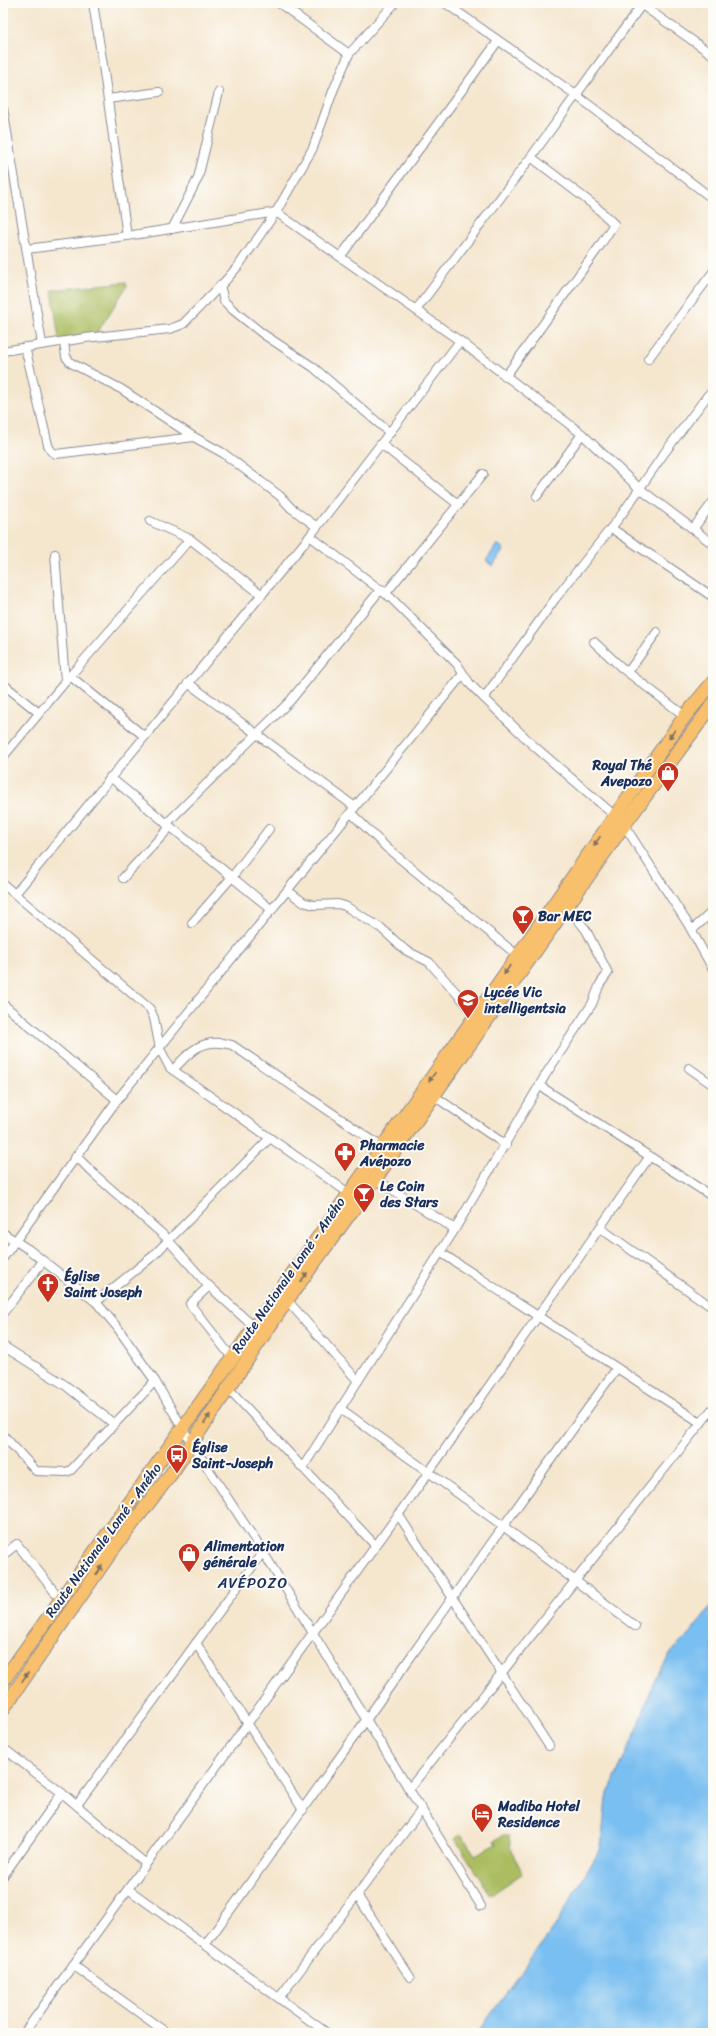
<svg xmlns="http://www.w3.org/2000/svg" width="716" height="2036" viewBox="0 0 716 2036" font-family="Sriracha,sans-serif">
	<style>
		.green { fill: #abbd61; stroke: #637660 }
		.water { fill: #7abff1; stroke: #4a77a8 }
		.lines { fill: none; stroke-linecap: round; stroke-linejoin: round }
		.minor-casing { stroke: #888a96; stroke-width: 10 }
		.trunk-casing { stroke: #888a96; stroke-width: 15 }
		.minor { stroke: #fff; stroke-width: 8 }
		.trunk { stroke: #f8bf6c; stroke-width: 13 }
		.oneway { fill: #7e7064 }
		.labels { text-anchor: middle; stroke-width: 4; stroke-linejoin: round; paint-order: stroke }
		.poi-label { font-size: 14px; font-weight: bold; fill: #1b2f5e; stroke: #fdfcf7; text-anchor: start }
		.street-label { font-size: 14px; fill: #1b2f5e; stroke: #fdfcf7 }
		.neighbourhood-label { font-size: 15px; letter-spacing: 1px; fill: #1b2f5e; stroke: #fdfcf7 }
	</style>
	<rect width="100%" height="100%" fill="#fdfcf7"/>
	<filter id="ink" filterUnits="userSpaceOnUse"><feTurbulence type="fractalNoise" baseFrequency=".025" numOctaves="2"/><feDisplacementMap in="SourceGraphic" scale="8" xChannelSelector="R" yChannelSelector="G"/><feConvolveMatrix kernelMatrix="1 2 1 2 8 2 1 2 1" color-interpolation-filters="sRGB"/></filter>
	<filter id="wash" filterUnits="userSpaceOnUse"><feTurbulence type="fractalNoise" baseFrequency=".012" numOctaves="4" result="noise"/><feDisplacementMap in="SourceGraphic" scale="16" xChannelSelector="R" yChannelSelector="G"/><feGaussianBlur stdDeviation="0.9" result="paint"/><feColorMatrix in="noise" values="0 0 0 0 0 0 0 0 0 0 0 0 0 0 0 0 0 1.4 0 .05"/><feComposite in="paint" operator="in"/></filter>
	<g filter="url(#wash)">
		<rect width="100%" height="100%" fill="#f5e6ce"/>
		<!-- green -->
		<g class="green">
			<polygon points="126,282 127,286 97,333 59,339 52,290"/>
			<polygon points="461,1834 475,1855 496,1844 494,1841 503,1835 509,1836 511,1851 523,1873 491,1895 455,1839"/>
		</g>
		<!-- water -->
		<g class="water">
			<polygon points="497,544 504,549 493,566 486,561"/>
			<polygon points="713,1602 713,2033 477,2033 552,1931 601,1848 606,1798 639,1725 654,1680 671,1653 697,1625"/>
		</g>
	</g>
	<g filter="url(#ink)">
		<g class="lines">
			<!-- minor casing -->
			<g class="minor-casing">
				<g id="minor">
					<polyline points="93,3 103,65 127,236"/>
					<polyline points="279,3 349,54"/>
					<polyline points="445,3 576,95 713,199"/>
					<polyline points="639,3 713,55"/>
					<polyline points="108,99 159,92"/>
					<polyline points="3,108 42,344"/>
					<polyline points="172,229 198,178 219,92"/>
					<polyline points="27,249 127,236 276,212 460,341 582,434 640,489 713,544"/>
					<polyline points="341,256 498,41"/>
					<polyline points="220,285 224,301 233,310 263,334 313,367 390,433"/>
					<polyline points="416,310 531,157 643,3"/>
					<polyline points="64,342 66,357 71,363 121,389 194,437 223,453 280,496 291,508 317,527"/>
					<polyline points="25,347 48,445 51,451 56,454 194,437"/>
					<polyline points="3,351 85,338 170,329 183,324 226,280 239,265 276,212 313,148 333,91 349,54 395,3"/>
					<polyline points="648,359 713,272"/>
					<polyline points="505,377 599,247 614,224 595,206 531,157"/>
					<polyline points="381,444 459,505"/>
					<polyline points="537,496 582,434"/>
					<polyline points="150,521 190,539 262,595"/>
					<polyline points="611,528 713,597"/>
					<polyline points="693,529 713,502"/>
					<polyline points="310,536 391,598 457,664 470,684 484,698 534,746 614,815"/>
					<polyline points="55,554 65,681"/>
					<polyline points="386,593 483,474"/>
					<polyline points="594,642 622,668 685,716"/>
					<polyline points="628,672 657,632"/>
					<polyline points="70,676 144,736"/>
					<polyline points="188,683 355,807"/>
					<polyline points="3,684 39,713"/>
					<polyline points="484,698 555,599 622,514 665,452 708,395"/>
					<polyline points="3,757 70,676 190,539"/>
					<polyline points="110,777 272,910"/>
					<polyline points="351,813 387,848 517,955"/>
					<polyline points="166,824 290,701 381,589"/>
					<polyline points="624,825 688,924 713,969"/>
					<polyline points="123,878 170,827"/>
					<polyline points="3,884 150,1009 154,1018 160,1049 170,1068 350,1194"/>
					<polyline points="288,891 303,902 314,905 338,904 345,906 381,928 405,950 429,962 476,1015"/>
					<polyline points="15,894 310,536 460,341"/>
					<polyline points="192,923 232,877 269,829"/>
					<polyline points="692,930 713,911"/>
					<polyline points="3,1004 117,1100"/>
					<polyline points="689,1068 713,1085"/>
					<path d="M173,1070C191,1050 203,1037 232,1045L382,1147"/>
					<polyline points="540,1086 713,1197"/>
					<polyline points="434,1096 506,1145"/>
					<polyline points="76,1156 94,1174 169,1240"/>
					<polyline points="375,1179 455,1229"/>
					<polyline points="600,1228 713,1308"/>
					<polyline points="3,1233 28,1249 96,1302 117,1327 155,1381 192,1444 263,1552 481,1906"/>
					<polyline points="168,1240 206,1283 254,1327"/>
					<polyline points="440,1252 701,1423"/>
					<polyline points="3,1258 117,1100 463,674"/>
					<polyline points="209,1286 190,1304 233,1359"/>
					<polyline points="287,1300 358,1381"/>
					<polyline points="96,1302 153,1256 270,1138"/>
					<polyline points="3,1313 43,1261"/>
					<polyline points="3,1346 65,1385 114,1424"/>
					<polyline points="229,1389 375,1545"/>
					<polyline points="341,1409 503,1526 635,1626"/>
					<polyline points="3,1435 36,1471 66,1472 71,1470 155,1381"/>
					<polyline points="303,1467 455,1229 546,1074 592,1004 600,984 608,973 586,930 567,906"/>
					<polyline points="398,1514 549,1746"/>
					<polyline points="3,1555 17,1544 61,1600"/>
					<polyline points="196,1643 303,1810"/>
					<polyline points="3,1748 62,1793 146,1864"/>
					<polyline points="409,1789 713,1408"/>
					<polyline points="77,1805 263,1552"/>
					<polyline points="3,1876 62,1793"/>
					<polyline points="128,1889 327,2033"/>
					<polyline points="357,1895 410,1977"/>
					<path d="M205,1945C344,1754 478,1559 617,1368"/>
					<polyline points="73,1965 167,2033"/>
					<polyline points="279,1998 422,1809"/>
					<polyline points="24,2033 429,1472 650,1156"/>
				</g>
			</g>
			<!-- trunk casing -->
			<g class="trunk-casing">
				<g id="trunk">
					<path d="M3,1681C155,1469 306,1256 457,1042C534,934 609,824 685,716L713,682"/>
					<polyline points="3,1709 113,1549 171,1474 287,1300 375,1179 624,825 713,704"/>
				</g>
			</g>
			<!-- minor -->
			<use href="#minor" class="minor"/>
			<!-- trunk -->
			<use href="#trunk" class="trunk"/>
		</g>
		<!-- one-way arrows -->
		<defs><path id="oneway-solid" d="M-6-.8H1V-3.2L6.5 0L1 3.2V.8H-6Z"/></defs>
		<g class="oneway">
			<use href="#oneway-solid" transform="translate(672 734) rotate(125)"/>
			<use href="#oneway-solid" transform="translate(597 841) rotate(125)"/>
			<use href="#oneway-solid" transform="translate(507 970) rotate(124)"/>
			<use href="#oneway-solid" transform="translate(432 1077) rotate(126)"/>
			<use href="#oneway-solid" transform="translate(304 1277) rotate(-54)"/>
			<use href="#oneway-solid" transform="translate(207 1419) rotate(-57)"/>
			<use href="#oneway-solid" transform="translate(99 1570) rotate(-55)"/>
			<use href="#oneway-solid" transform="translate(25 1677) rotate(-55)"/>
		</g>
	</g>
	<!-- icons -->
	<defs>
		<g id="shop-pin" transform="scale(1.15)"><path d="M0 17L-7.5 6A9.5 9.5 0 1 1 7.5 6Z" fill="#c8321e" stroke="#fdfcf7"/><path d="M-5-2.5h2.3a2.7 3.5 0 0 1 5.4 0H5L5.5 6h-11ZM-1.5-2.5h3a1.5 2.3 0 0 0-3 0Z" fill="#fff"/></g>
		<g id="bar-pin" transform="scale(1.15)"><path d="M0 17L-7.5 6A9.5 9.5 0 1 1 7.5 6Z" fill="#c8321e" stroke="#fdfcf7"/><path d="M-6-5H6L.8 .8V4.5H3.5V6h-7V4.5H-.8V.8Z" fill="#fff"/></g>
		<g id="university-pin" transform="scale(1.15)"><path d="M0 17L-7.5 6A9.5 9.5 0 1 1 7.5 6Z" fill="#c8321e" stroke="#fdfcf7"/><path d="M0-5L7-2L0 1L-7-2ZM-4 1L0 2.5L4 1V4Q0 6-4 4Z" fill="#fff"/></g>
		<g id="pharmacy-pin" transform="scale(1.15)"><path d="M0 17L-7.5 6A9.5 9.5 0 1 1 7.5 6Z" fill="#c8321e" stroke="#fdfcf7"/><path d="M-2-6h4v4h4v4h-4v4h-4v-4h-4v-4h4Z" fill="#fff"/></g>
		<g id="church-pin" transform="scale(1.15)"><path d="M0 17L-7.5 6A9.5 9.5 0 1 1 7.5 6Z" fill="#c8321e" stroke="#fdfcf7"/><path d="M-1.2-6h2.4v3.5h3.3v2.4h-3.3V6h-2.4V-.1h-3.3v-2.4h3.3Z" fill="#fff"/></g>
		<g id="bus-pin" transform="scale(1.15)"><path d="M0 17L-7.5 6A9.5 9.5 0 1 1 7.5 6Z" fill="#c8321e" stroke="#fdfcf7"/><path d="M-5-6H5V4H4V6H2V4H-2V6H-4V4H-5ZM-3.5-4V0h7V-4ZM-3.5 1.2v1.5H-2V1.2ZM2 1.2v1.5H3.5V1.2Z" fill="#fff"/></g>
		<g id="hotel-pin" transform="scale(1.15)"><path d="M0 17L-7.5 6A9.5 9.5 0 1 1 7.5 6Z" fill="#c8321e" stroke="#fdfcf7"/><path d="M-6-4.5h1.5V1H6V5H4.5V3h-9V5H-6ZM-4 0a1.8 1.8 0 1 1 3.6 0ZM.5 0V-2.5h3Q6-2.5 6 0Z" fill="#fff"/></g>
	</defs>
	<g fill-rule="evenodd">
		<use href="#shop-pin" x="668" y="773"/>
		<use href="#bar-pin" x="523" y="916"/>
		<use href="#university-pin" x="468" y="1000"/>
		<use href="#pharmacy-pin" x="345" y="1153"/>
		<use href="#bar-pin" x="364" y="1194"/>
		<use href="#church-pin" x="48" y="1284"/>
		<use href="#bus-pin" x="177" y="1455"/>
		<use href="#shop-pin" x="189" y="1554"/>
		<use href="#hotel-pin" x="482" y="1814"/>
	</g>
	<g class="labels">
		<!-- poi labels -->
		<g class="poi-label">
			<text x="652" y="770" text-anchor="end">Royal Thé<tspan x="652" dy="16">Avepozo</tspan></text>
			<text x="538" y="921">Bar MEC</text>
			<text x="484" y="997">Lycée Vic<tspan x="484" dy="16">intelligentsia</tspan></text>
			<text x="360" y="1150">Pharmacie<tspan x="360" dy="16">Avépozo</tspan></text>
			<text x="380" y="1191">Le Coin<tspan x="380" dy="16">des Stars</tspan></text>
			<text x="64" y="1281">Église<tspan x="64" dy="16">Saint Joseph</tspan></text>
			<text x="192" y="1452">Église<tspan x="192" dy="16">Saint-Joseph</tspan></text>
			<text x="204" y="1551">Alimentation<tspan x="204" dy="16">générale</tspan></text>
			<text x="498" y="1811">Madiba Hotel<tspan x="498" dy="16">Residence</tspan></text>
		</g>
		<!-- street labels -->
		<g class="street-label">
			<text transform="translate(288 1275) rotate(-55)" y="5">Route Nationale Lomé - Aného</text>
			<text transform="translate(103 1540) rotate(-54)" y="5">Route Nationale Lomé - Aného</text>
		</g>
		<!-- neighbourhood labels -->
		<g class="neighbourhood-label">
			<text x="253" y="1588">AVÉPOZO</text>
		</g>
	</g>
	<!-- margin -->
	<rect width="716" height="2036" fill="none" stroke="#fdfcf7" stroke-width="16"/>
</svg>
